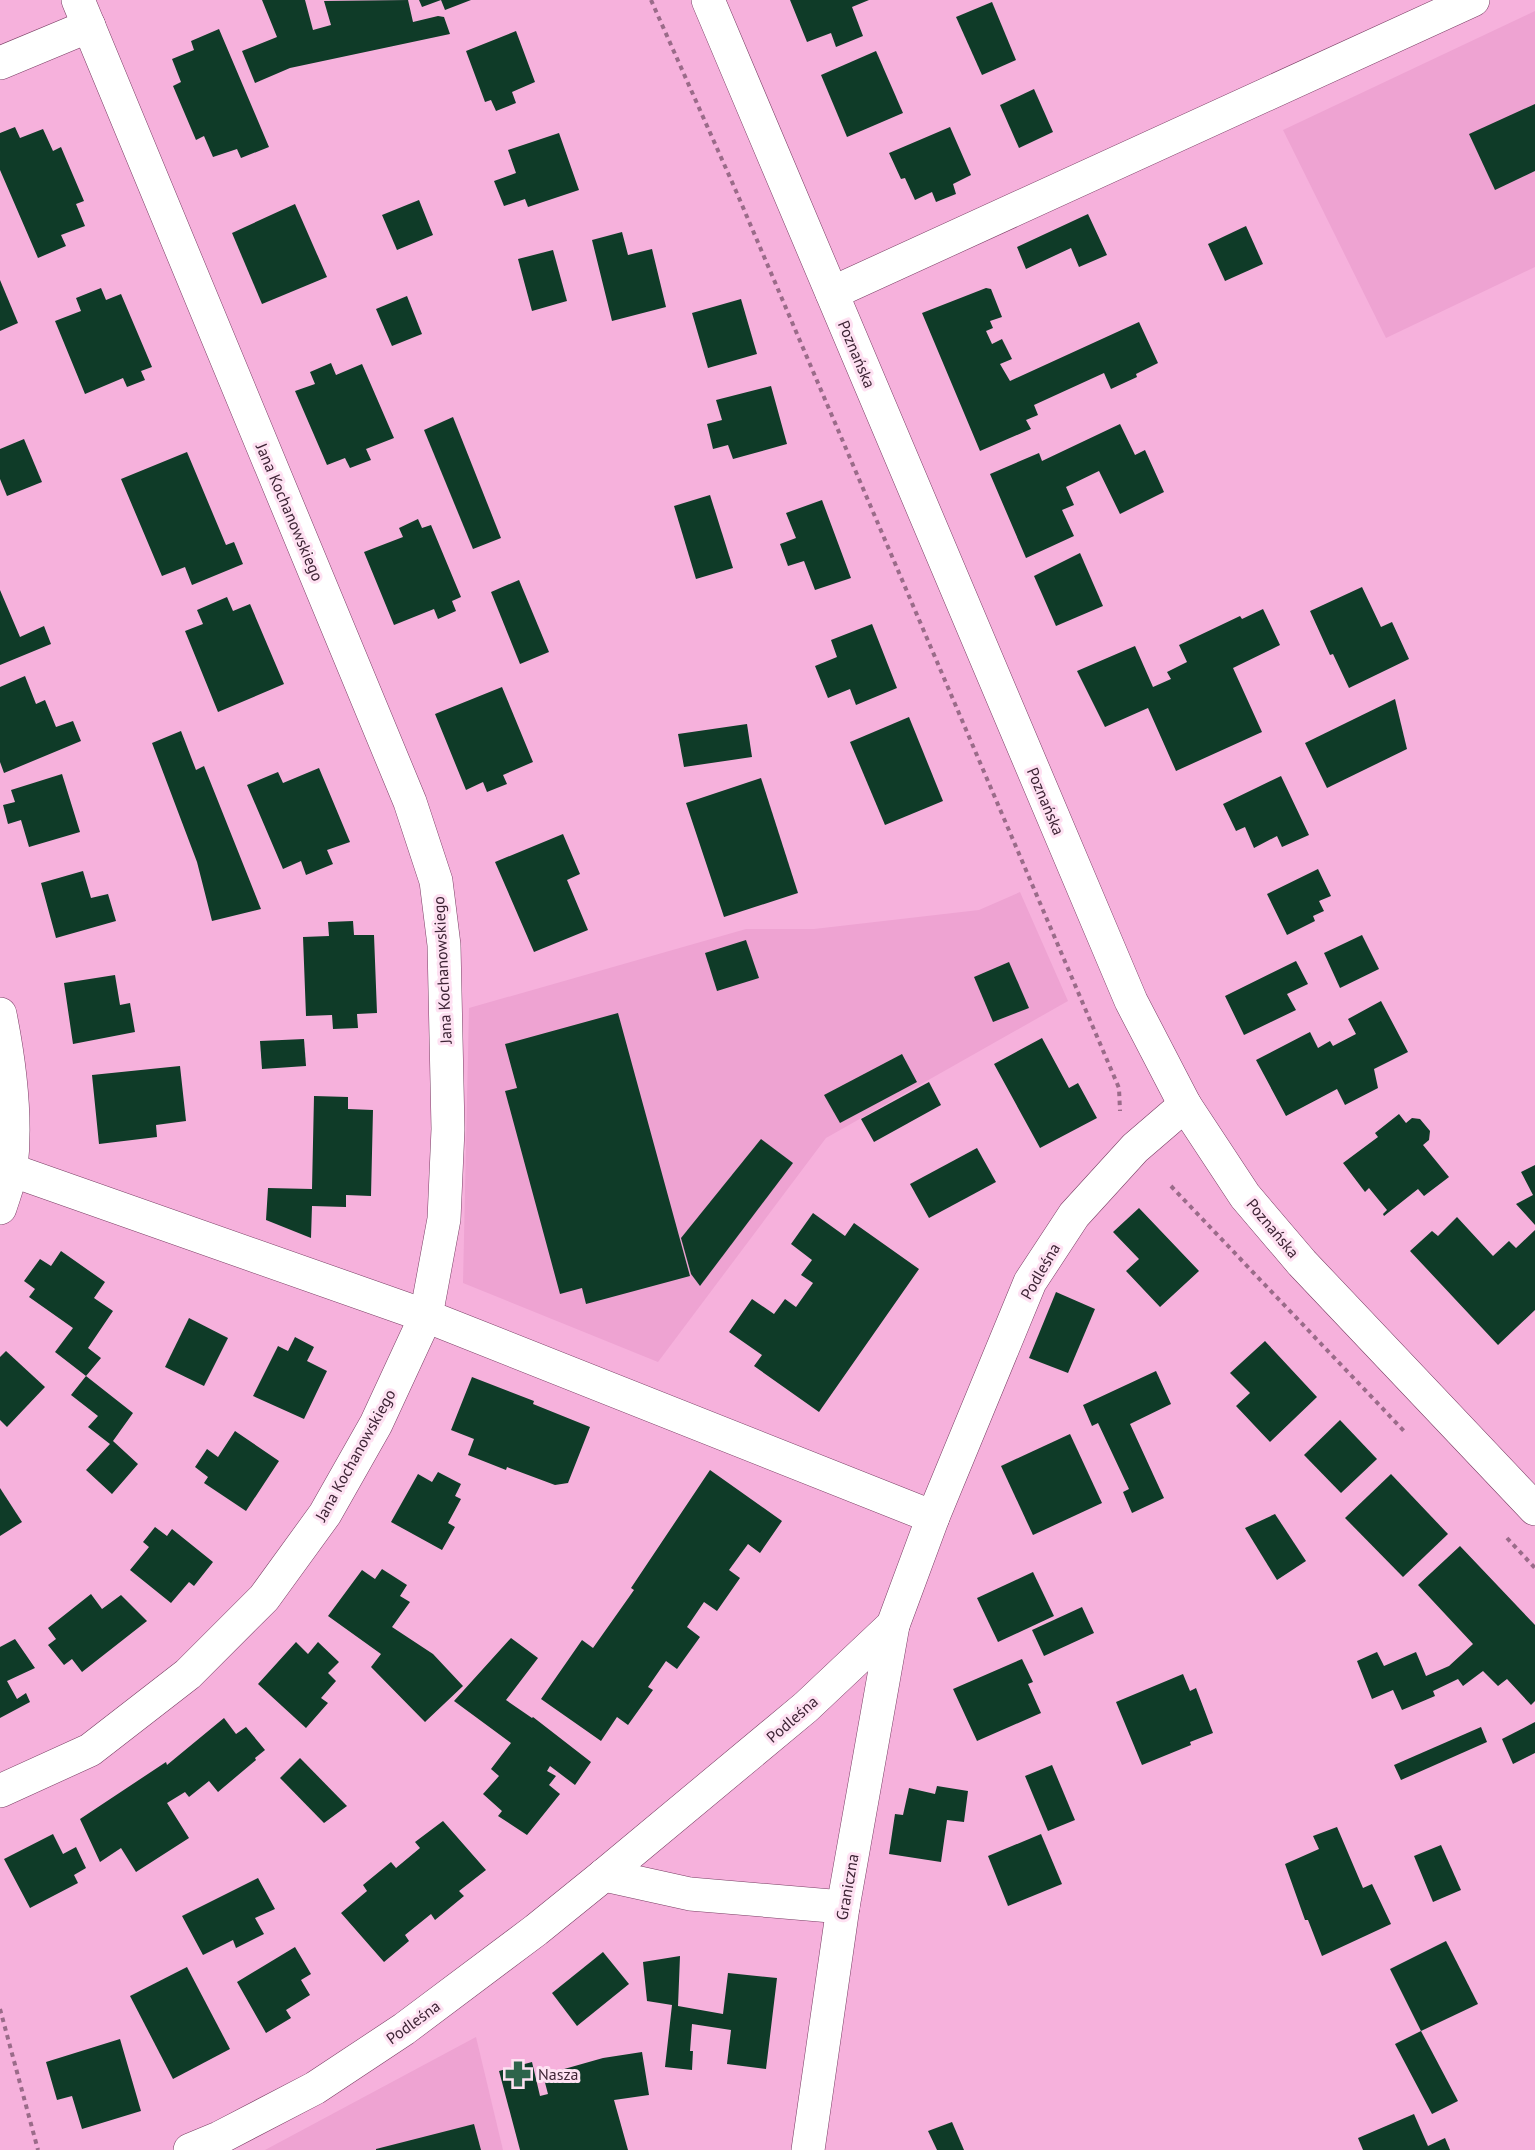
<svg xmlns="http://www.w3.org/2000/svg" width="1535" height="2150" viewBox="0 0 1535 2150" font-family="'PT Sans',sans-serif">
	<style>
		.built { fill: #eea3d2 }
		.building { fill: #0f3b28 }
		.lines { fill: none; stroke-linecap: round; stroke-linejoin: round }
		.minor-casing { stroke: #793e64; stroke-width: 34 }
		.path { stroke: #9a6b89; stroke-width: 4; stroke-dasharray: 4.5 4.5; stroke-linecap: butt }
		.minor { stroke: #fff; stroke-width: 33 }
		.labels { text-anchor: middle; stroke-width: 6; stroke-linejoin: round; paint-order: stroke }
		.street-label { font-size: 16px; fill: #3e2435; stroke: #fee1f2 }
		.poi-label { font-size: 16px; fill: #3e2435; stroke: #fee1f2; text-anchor: start }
	</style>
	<rect width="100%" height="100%" fill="#f6b1dc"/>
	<!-- built -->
	<g class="built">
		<polygon points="1535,11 1535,267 1386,338 1283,130"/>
		<polygon points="1020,892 1068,1001 826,1138 658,1362 463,1283 469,1008 746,929 814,929 979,910"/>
		<polygon points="476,2037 503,2150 265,2150"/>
	</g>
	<!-- building -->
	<g class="building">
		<polygon points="262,0 305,0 313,30 331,25 324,1 408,0 413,22 438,16 444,17 450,34 290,68 255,83 242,51 277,37"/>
		<polygon points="419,0 471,0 445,10 441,0 422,7"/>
		<polygon points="790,0 869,0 852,7 863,36 836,47 831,33 807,42"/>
		<polygon points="992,2 1016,60 982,75 956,17"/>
		<polygon points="219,29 269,147 241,158 237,149 213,157 204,136 196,140 173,86 181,82 172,59 194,50 191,41"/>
		<polygon points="516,31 535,82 512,92 516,103 496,111 491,100 485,102 466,51"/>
		<polygon points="876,51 903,113 847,137 821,75"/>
		<polygon points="1034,89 1053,132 1019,148 1000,105"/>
		<polygon points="1535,104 1535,171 1495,190 1469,134"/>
		<polygon points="15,127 20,138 43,129 53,151 61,147 84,201 76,204 85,226 61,235 66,246 38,258 0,170 0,133"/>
		<polygon points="950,127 971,175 953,184 956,194 936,202 932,192 915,200 905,178 901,179 889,153"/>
		<polygon points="559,133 579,190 528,207 525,199 504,206 494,181 516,173 508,150"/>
		<polygon points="419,200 433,235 397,250 382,215"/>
		<polygon points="295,204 327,277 262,304 232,233"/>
		<polygon points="1088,214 1107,255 1079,267 1071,248 1026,269 1017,247"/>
		<polygon points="1246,226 1263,264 1225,281 1208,244"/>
		<polygon points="622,232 628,255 652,249 666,307 612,321 592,240"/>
		<polygon points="553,250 567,301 532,311 518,259"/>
		<polygon points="0,280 18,323 0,331"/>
		<polygon points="101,288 106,300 121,294 152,367 141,371 145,380 127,387 123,378 85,394 55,321 81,311 76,298"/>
		<polygon points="986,288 991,289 1002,317 990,321 993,328 986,331 992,344 1002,339 1012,359 1000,364 1010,381 1139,322 1158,363 1136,374 1137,377 1111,389 1104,373 1034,405 1038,415 1026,420 1031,429 980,451 922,313"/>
		<polygon points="407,296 422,334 392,346 376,309"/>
		<polygon points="741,299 757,354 708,368 692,313"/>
		<polygon points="331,363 336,375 362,364 394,438 366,449 371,460 350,468 345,458 327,465 295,391 315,384 310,372"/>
		<polygon points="771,386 787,444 733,459 728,445 713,449 707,424 722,420 716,400"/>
		<polygon points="453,417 501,538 473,549 424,430"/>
		<polygon points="1120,424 1135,455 1145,450 1164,492 1120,514 1099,471 1066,487 1074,505 1062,510 1074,536 1026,558 990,474 1039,453 1042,461"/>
		<polygon points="24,439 42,482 7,496 0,479 0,449"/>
		<polygon points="187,452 226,545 234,542 243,564 192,585 185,567 162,576 121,479"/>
		<polygon points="710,495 733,568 696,579 674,506"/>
		<polygon points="822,500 851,578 815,590 804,561 788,566 780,544 796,538 786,513"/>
		<polygon points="418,519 422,528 431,525 461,597 452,601 456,611 438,619 434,609 394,625 364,552 403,537 399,528"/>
		<polygon points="1080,553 1103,606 1056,626 1034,576"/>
		<polygon points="519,580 549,652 520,664 491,592"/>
		<polygon points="1362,587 1381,627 1392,622 1409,659 1349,688 1333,654 1330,655 1310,611"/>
		<polygon points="0,590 20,637 44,626 51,644 0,665"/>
		<polygon points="227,597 233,611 250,604 284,684 218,712 185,631 203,624 197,610"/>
		<polygon points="1263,609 1280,645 1233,668 1262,732 1176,771 1148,708 1105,727 1077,671 1135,646 1153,687 1171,679 1167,672 1187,662 1179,645 1240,616 1242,619"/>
		<polygon points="872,624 897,688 856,705 850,689 828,698 815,666 837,657 831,640"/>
		<polygon points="25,676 36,704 45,700 56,727 73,721 81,741 4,773 0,762 0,687"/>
		<polygon points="502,687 533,762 503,775 507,784 487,792 483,782 466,790 435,714"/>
		<polygon points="1395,699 1407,749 1327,788 1305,743"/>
		<polygon points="909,717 943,801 885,825 850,742"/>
		<polygon points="747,724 752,757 684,767 678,734"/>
		<polygon points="181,731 196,770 204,766 261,909 212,921 197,862 152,743"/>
		<polygon points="319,768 350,842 327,850 333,864 306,875 301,861 283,869 247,785 278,772 283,783"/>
		<polygon points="62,774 80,832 29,847 21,820 8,824 3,805 15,802 11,790"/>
		<polygon points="1281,776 1309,835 1282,847 1277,836 1254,848 1245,827 1236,831 1223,804"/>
		<polygon points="761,778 798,893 724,917 686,803"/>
		<polygon points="563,834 580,874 567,880 588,930 534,952 495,862"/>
		<polygon points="1318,869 1331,896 1319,901 1324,911 1313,916 1315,921 1287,935 1267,894"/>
		<polygon points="83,871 91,898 108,894 116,921 56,938 41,883"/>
		<polygon points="353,921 354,935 374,935 377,1013 357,1014 358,1028 333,1029 332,1015 306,1016 303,937 329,936 328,922"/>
		<polygon points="1362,935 1379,969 1340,988 1324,953"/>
		<polygon points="746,940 759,978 717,991 705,953"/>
		<polygon points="1296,961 1308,984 1287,994 1296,1010 1244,1035 1225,996"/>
		<polygon points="1009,962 1029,1008 993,1022 974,977"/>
		<polygon points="115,975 120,1005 130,1003 135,1032 73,1044 64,983"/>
		<polygon points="1381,1001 1408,1052 1374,1069 1378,1088 1345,1105 1337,1089 1286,1116 1256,1060 1310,1032 1318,1048 1330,1041 1333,1046 1356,1034 1348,1019"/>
		<polygon points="618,1013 690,1276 586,1304 582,1288 560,1294 505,1091 517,1088 505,1044"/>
		<polygon points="1042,1038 1069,1088 1078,1083 1097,1118 1040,1148 994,1064"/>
		<polygon points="304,1039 306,1066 262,1069 260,1041"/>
		<polygon points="902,1054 917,1082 840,1123 824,1095"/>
		<polygon points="180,1066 186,1121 156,1125 157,1137 99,1144 92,1075"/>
		<polygon points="929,1082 941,1105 874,1142 861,1119"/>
		<polygon points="314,1096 348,1097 348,1109 373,1110 371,1196 346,1195 346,1207 312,1206 311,1238 266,1220 268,1188 312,1189"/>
		<polygon points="1399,1114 1406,1123 1412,1118 1420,1119 1430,1131 1429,1140 1423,1145 1449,1177 1424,1196 1418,1189 1384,1216 1383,1214 1387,1210 1369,1188 1365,1192 1343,1163 1378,1137 1375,1133"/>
		<polygon points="761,1139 793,1163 700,1286 691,1274 681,1238"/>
		<polygon points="977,1148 996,1182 929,1218 910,1184"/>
		<polygon points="1535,1165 1535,1225 1516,1204 1533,1195 1521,1172"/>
		<polygon points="1139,1208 1199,1271 1160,1307 1126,1271 1139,1259 1113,1232"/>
		<polygon points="813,1213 845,1236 854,1223 919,1269 819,1412 754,1366 762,1355 729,1332 752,1299 774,1314 785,1299 796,1307 813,1283 801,1275 812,1260 791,1244"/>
		<polygon points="1457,1217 1493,1256 1509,1241 1516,1248 1535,1230 1535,1310 1498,1345 1410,1251 1432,1231 1438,1236"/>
		<polygon points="61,1251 105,1282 94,1298 113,1311 88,1348 101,1358 86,1376 55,1352 73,1328 29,1297 35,1289 24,1281 40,1259 51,1266"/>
		<polygon points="1056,1292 1095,1309 1068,1373 1029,1358"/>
		<polygon points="189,1318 228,1338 204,1386 165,1367"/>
		<polygon points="295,1337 314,1347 307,1361 327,1371 304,1419 253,1396 278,1346 288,1351"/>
		<polygon points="1265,1341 1317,1397 1270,1442 1236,1406 1250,1393 1230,1373"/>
		<polygon points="6,1351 45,1387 7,1427 0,1420 0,1357"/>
		<polygon points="1156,1371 1171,1404 1130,1424 1164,1498 1132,1513 1123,1492 1129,1489 1098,1423 1092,1426 1083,1405"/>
		<polygon points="86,1376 133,1413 113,1441 138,1464 112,1494 86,1470 110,1444 88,1427 98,1416 71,1395"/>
		<polygon points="472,1377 534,1401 533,1404 590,1427 568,1483 555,1485 507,1467 506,1470 468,1455 474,1439 451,1430"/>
		<polygon points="1340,1420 1377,1459 1341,1493 1304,1455"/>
		<polygon points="235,1431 279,1461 246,1511 204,1483 208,1477 195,1467 207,1449 218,1457"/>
		<polygon points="1070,1434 1102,1503 1033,1535 1001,1466"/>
		<polygon points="710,1470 782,1521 760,1553 748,1544 729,1570 740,1578 717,1611 704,1602 687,1627 700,1637 677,1669 666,1661 648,1687 653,1690 628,1725 617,1717 601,1741 541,1699 582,1640 593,1648 634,1590 631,1588"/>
		<polygon points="438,1472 461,1484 455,1496 461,1499 448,1523 455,1527 442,1550 391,1522 418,1474 432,1482"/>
		<polygon points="1391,1474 1448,1534 1403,1577 1345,1518"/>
		<polygon points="0,1488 22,1522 0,1536"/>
		<polygon points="1275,1514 1306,1561 1277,1580 1245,1528"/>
		<polygon points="155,1527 167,1536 172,1529 213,1562 194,1586 189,1582 171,1603 130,1570 149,1547 143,1542"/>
		<polygon points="1460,1546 1535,1625 1535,1701 1531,1705 1507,1679 1498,1686 1483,1671 1463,1686 1458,1679 1433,1691 1435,1696 1402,1710 1393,1690 1372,1699 1357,1661 1377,1652 1384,1666 1416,1652 1426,1676 1449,1666 1473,1644 1418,1585"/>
		<polygon points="382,1569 407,1585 400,1596 410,1602 392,1627 433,1654 463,1686 425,1722 371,1667 381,1654 328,1616 362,1570 375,1579"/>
		<polygon points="1033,1572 1054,1616 998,1642 977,1598"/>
		<polygon points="91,1594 102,1609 121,1595 147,1621 82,1672 72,1659 64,1665 48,1645 56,1639 48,1628"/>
		<polygon points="1082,1607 1094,1633 1044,1656 1032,1630"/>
		<polygon points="511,1638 538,1658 506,1700 532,1718 533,1717 591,1762 575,1785 550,1766 547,1771 556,1776 549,1785 560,1794 527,1835 498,1816 502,1811 483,1794 499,1776 491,1769 511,1743 454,1701"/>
		<polygon points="15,1639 35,1668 7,1681 17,1699 26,1693 30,1702 0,1718 0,1647"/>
		<polygon points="296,1642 308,1654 318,1642 339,1662 328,1673 336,1681 321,1698 328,1703 306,1728 258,1684"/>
		<polygon points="1022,1659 1033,1682 1028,1684 1041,1713 977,1741 953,1689"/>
		<polygon points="1183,1674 1190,1691 1196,1688 1213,1733 1190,1742 1191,1745 1142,1765 1116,1702"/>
		<polygon points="224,1718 236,1734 246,1727 265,1750 255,1758 256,1760 218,1792 209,1781 189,1797 185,1792 167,1803 189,1838 136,1872 121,1848 100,1862 80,1819 166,1762 167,1765"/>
		<polygon points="1535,1722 1535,1753 1513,1764 1502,1739"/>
		<polygon points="1481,1727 1487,1742 1401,1780 1394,1765"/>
		<polygon points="300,1758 347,1806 324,1823 280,1778"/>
		<polygon points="1052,1765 1075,1820 1048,1831 1025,1776"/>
		<polygon points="937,1786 968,1791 964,1822 947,1820 941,1862 889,1854 895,1814 903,1815 909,1788 935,1794"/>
		<polygon points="443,1821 486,1870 459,1891 464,1896 435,1920 431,1914 405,1935 409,1941 384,1962 341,1913 367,1891 363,1885 391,1862 396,1868 420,1848 415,1842"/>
		<polygon points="1337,1827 1363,1888 1372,1884 1391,1924 1322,1956 1308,1920 1305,1920 1285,1864 1319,1849 1313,1836"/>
		<polygon points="53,1834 63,1854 76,1847 86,1868 74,1875 78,1883 30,1908 4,1859"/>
		<polygon points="1041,1834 1062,1884 1008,1906 988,1856"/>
		<polygon points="1441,1845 1461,1890 1433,1902 1414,1856"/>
		<polygon points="258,1878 275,1909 255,1918 264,1934 236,1948 233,1940 203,1955 182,1916"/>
		<polygon points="1446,1941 1478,2004 1421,2031 1390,1969"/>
		<polygon points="295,1947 311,1974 301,1980 310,1995 286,2010 291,2018 266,2033 237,1982"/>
		<polygon points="603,1952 629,1984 577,2026 552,1993"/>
		<polygon points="680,1956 678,2006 723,2014 728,1973 777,1978 766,2069 727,2064 731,2030 692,2024 690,2051 693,2051 692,2070 665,2067 672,2005 647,2001 643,1962"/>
		<polygon points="187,1967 230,2049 173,2079 130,1996"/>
		<polygon points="1421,2031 1458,2101 1432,2114 1395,2044"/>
		<polygon points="120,2039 141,2111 82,2129 72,2096 57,2100 46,2062"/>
		<polygon points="642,2052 649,2095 614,2100 628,2150 520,2150 499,2071 532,2062 540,2096 548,2094 543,2075 603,2058"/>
		<polygon points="1414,2114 1428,2146 1445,2138 1450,2150 1363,2150 1358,2138"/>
		<polygon points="952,2122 964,2150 937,2150 928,2131"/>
		<polygon points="474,2124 481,2150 376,2150 376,2149"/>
	</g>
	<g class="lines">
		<!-- minor casing -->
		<g class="minor-casing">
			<g id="minor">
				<polyline points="708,0 1131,1001 1185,1105 1245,1196 1302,1263 1535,1509"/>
				<polyline points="0,63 89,26"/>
				<polyline points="832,293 1473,0"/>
				<path d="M0,1014C10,1064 17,1117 11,1168C10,1181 4,1195 0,1208"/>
				<polyline points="11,1170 426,1316 933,1517"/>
				<polyline points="0,1791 90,1750 188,1674 264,1598 325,1514 376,1424 426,1316 444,1219 448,1129 444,945 436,881 410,802 78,0"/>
				<polyline points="604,1875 690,1894 843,1907"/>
				<polyline points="190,2150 219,2138 315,2088 404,2029 536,1930 604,1875 806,1707 893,1625 933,1517 1030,1282 1074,1215 1135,1148 1185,1105"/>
				<polyline points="808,2150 843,1907 893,1625"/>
			</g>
		</g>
		<!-- path -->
		<g class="path">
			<polyline points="651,0 736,191 1119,1088 1120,1111"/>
			<polyline points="1171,1186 1404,1431"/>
			<polyline points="1507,1538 1535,1568"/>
			<polyline points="0,2009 38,2150"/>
		</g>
		<!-- minor -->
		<use href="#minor" class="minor"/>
	</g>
	<!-- icons -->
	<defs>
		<g id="pharmacy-bare" transform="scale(2.07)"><path d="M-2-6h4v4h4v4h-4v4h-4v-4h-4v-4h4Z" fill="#2d644b" stroke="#fee1f2" stroke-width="2.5" paint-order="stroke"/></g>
	</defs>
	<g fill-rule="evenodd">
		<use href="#pharmacy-bare" x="518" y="2074"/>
	</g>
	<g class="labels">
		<!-- street labels -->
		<g class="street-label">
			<text transform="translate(857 354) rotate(67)" y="6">Poznańska</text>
			<text transform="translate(290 512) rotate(67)" y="6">Jana Kochanowskiego</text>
			<text transform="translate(1046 801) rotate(67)" y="6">Poznańska</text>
			<text transform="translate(442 970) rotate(-93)" y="6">Jana Kochanowskiego</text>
			<text transform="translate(1273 1228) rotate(50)" y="6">Poznańska</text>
			<text transform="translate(1040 1271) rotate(-60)" y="6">Podleśna</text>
			<text transform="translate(355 1455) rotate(-61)" y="6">Jana Kochanowskiego</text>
			<text transform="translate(792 1719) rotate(-41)" y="6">Podleśna</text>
			<text transform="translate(847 1887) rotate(-80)" y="6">Graniczna</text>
			<text transform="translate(413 2022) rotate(-36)" y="6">Podleśna</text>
		</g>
		<!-- poi labels -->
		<g class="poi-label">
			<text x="538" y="2080">Nasza</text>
		</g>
	</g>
</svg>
